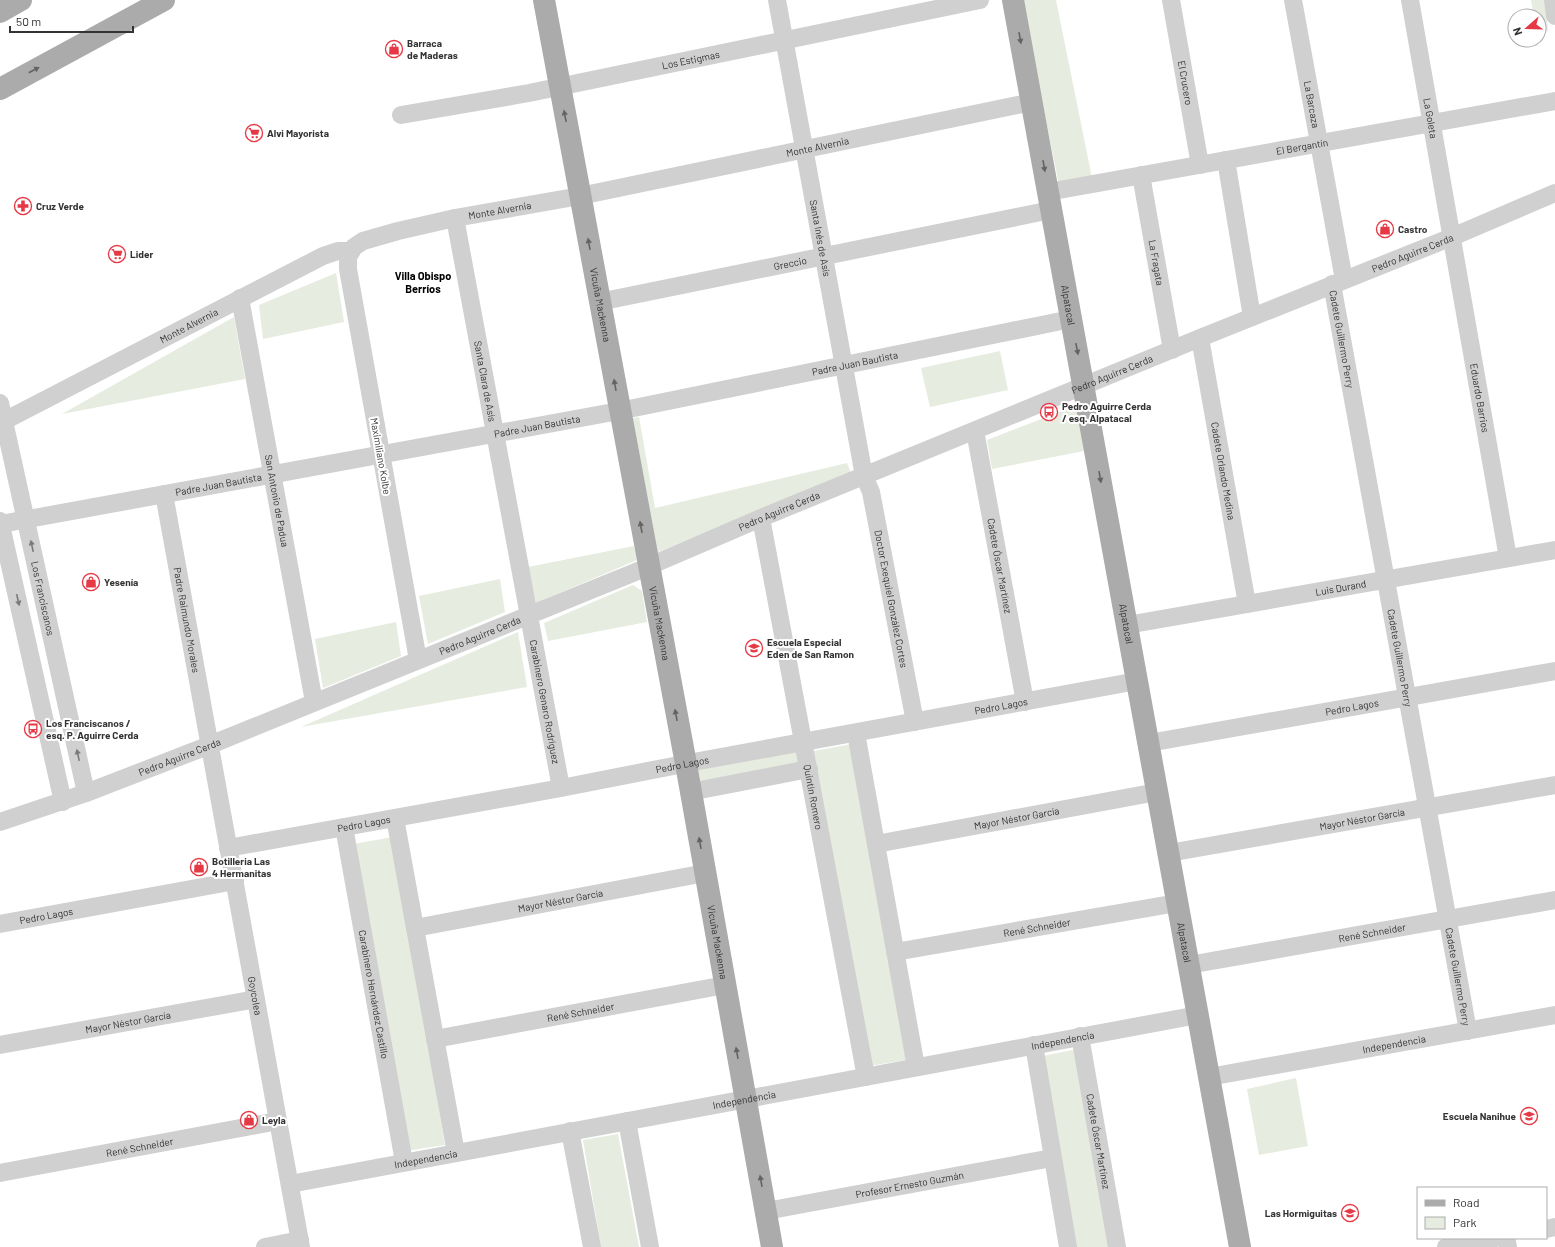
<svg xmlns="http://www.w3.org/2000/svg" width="1555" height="1247" viewBox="0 0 1555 1247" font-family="Barlow,sans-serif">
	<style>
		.green { fill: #e6ecdf }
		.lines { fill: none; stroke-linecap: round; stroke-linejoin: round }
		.minor { stroke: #d0d0d0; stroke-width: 18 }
		.major { stroke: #ababab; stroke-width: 22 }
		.oneway { fill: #636363 }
		.oneway2 { fill: #7a7a7a }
		.labels { text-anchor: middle; stroke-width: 4; stroke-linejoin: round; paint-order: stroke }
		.poi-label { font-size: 10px; font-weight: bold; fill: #333; stroke: #fff; text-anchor: start }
		.street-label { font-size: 10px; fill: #333; stroke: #fff }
		.neighbourhood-label { font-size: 11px; font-weight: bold; fill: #000; stroke: #fff }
	</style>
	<rect width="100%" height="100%" fill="#fff"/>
	<!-- green -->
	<g class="green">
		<polygon points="1022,0 1056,0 1092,178 1059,185"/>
		<polygon points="1531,0 1545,0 1548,31 1539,33 1539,16 1534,16"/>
		<polygon points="336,273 344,322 263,339 259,305"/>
		<polygon points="234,317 245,379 62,414"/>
		<polygon points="1000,351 1008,390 930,407 921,368"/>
		<polygon points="1070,408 1079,411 1084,451 992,469 987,440"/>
		<polygon points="639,417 655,508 847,463 851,473 658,552 652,551 629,419"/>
		<polygon points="634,546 637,560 536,603 528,567"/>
		<polygon points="500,579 505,612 428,644 419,596"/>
		<polygon points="633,585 642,591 647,622 548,641 544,623"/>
		<polygon points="396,622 401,656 323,688 315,639"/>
		<polygon points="518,632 527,687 301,727"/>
		<polygon points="852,744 906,1060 869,1066 813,751"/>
		<polygon points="800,748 803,765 701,784 698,768"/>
		<polygon points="393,837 445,1145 405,1151 353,844"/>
		<polygon points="1077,1049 1112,1247 1075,1247 1043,1056"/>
		<polygon points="1296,1078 1308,1146 1259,1155 1247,1089"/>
		<polygon points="618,1134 639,1247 601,1247 583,1140"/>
	</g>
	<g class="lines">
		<!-- minor -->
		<g class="minor">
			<path id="s1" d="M777,0L864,476L871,492L915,722"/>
			<path id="s2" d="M1171,0L1200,165"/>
			<path id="s3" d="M1293,0L1344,280"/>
			<path id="s4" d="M1410,0L1508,558"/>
			<polyline points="1553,0 1555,16"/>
			<path id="s5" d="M401,115L529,93L980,0"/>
			<polyline points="1226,160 1252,317"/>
			<path id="s6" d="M1141,175L1172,350"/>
			<path id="s7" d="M1048,192L1555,101"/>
			<path id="s8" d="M455,218L561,788"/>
			<path id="s9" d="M1332,284L1468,1031"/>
			<path id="s10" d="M240,298L314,702"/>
			<path id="s11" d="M599,302L1051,210"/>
			<path id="s12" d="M1200,338L1247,604"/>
			<path id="s13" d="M0,403L86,793"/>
			<path id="s14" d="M4,421L323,256L338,251H351"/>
			<path id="s15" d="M975,431L1025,702"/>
			<path id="s16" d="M164,494L301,1247"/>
			<path id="s17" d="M761,518L866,1077"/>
			<polyline points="0,521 63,802"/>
			<path id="s18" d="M1,524L619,411L1071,319"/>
			<path id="s19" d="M1127,625L1555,550"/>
			<path id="s20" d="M418,660L348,269V257L354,247L363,241L398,231L455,218L580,196L1032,102"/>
			<polyline points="856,733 916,1067"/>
			<path id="s21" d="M1149,743L1555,671"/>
			<polyline points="690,792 809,769"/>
			<polyline points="395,818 456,1153"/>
			<path id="s22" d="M0,822L86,793L210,745L633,573L761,518L1200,338L1452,237L1555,193"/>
			<path id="s23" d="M344,827L404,1162"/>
			<path id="s24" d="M876,844L1157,792"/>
			<path id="s25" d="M228,848L561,788L699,761L1137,681"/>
			<path id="s26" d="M1169,853L1555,785"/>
			<path id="s27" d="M0,924L235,881"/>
			<path id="s28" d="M415,928L705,873"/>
			<path id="s29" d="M895,952L1177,903"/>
			<path id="s30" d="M1189,965L1555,900"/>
			<path id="s31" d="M1080,1036L1117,1247"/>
			<path id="s32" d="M435,1039L725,985"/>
			<path id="s33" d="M0,1045L256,999"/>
			<polyline points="1034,1045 1068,1247"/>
			<path id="s34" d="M1209,1077L1555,1015"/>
			<polyline points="627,1121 650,1247"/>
			<polyline points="570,1131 592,1247"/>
			<path id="s35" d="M0,1173L278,1121"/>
			<path id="s36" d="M290,1184L1198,1015"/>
			<path id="s37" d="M766,1211L1052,1158"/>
			<polyline points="1546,1229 1555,1227"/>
			<polyline points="1506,1238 1508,1247"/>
			<polyline points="265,1247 300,1240"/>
			<polyline points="1446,1247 1496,1238"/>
		</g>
		<!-- major -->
		<g class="major">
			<path id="s38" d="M544,0L686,764L772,1247"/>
			<path id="s39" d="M1013,0L1240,1247"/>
			<polyline points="0,12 21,0"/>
			<polyline points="0,89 164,0"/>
		</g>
	</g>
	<!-- one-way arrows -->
	<defs><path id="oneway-solid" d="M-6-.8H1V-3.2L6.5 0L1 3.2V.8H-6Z"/></defs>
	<g class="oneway">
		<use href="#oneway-solid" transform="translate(1020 38) rotate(80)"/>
		<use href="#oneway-solid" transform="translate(34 70) rotate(-28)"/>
		<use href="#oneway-solid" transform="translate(565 116) rotate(-101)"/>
		<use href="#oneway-solid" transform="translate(1044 166) rotate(80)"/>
		<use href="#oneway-solid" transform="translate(589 244) rotate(-100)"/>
		<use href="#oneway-solid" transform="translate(1077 349) rotate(79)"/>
		<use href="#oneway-solid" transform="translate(615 385) rotate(-100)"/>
		<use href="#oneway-solid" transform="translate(1100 477) rotate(80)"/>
		<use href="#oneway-solid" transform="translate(641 527) rotate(-100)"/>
		<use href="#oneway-solid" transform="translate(676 715) rotate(-101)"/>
		<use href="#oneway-solid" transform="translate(700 843) rotate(-100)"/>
		<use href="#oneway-solid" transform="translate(737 1053) rotate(-100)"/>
		<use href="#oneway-solid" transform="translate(761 1181) rotate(-100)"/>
	</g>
	<g class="oneway2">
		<use href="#oneway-solid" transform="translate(32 546) rotate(-102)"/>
		<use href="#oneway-solid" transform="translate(18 600) rotate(77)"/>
		<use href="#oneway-solid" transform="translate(78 755) rotate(-102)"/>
	</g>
	<!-- icons -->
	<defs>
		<g id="shop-ring" transform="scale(0.9)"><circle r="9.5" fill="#fff" stroke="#e63946" stroke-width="1.5"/><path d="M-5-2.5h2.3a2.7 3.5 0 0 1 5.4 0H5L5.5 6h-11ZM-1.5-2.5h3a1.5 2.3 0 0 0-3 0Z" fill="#e63946"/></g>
		<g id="supermarket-ring" transform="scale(0.9)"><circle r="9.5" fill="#fff" stroke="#e63946" stroke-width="1.5"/><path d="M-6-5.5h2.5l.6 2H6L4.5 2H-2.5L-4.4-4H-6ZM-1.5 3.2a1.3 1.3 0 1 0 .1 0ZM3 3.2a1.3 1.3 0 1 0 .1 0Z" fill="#e63946"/></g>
		<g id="pharmacy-ring" transform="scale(0.9)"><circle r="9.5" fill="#fff" stroke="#e63946" stroke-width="1.5"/><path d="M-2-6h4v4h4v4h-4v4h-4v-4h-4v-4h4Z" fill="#e63946"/></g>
		<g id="bus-ring" transform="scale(0.9)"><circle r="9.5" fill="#fff" stroke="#e63946" stroke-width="1.5"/><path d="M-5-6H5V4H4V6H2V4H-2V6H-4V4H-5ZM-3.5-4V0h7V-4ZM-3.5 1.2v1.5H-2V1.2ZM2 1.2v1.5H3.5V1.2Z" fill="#e63946"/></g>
		<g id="school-ring" transform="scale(0.9)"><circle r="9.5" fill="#fff" stroke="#e63946" stroke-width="1.5"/><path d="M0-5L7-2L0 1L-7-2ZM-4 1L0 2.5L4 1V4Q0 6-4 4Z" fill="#e63946"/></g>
	</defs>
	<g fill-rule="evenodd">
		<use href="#shop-ring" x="394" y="49"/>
		<use href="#supermarket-ring" x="254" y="133"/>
		<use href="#pharmacy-ring" x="23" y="206"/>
		<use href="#shop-ring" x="1385" y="229"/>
		<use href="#supermarket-ring" x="117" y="254"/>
		<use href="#bus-ring" x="1049" y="412"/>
		<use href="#shop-ring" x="91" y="582"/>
		<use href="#school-ring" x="754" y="648"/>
		<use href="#bus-ring" x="33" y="729"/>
		<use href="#shop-ring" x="199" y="867"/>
		<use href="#school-ring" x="1529" y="1116"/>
		<use href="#shop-ring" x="249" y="1120"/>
		<use href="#school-ring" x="1350" y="1213"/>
	</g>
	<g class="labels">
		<!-- poi labels -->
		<g class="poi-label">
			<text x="407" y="47">Barraca<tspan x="407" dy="12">de Maderas</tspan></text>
			<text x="267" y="137">Alvi Mayorista</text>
			<text x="36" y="210">Cruz Verde</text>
			<text x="1398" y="233">Castro</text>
			<text x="130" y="258">Lider</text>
			<text x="1062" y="410">Pedro Aguirre Cerda<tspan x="1062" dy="12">/ esq. Alpatacal</tspan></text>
			<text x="104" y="586">Yesenía</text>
			<text x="767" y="646">Escuela Especial<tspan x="767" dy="12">Eden de San Ramon</tspan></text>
			<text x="46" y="727">Los Franciscanos /<tspan x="46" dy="12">esq. P. Aguirre Cerda</tspan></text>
			<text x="212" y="865">Botilleria Las<tspan x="212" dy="12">4 Hermanitas</tspan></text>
			<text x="1516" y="1120" text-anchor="end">Escuela Nanihue</text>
			<text x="262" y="1124">Leyla</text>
			<text x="1337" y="1217" text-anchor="end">Las Hormiguitas</text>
		</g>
		<!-- street labels -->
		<g class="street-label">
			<text dy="4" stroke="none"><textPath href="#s5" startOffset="295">Los Estigmas</textPath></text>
			<text dy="4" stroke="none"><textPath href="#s2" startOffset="84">El Crucero</textPath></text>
			<text dy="4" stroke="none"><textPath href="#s3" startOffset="106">La Barcaza</textPath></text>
			<text dy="4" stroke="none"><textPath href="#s4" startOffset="120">La Goleta</textPath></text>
			<text dy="4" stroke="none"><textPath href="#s7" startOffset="258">El Bergantín</textPath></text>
			<text dy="4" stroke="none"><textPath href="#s20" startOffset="896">Monte Alvernia</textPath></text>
			<text dy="4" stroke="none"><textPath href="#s20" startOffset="572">Monte Alvernia</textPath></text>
			<text dy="4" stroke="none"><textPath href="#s1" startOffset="242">Santa Inés de Asís</textPath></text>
			<text dy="4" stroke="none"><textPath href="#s22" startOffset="1523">Pedro Aguirre Cerda</textPath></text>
			<text dy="4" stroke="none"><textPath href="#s11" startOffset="195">Greccio</textPath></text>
			<text dy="4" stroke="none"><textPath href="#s6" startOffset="89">La Fragata</textPath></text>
			<text dy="4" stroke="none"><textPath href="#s38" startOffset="310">Vicuña Mackenna</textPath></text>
			<text dy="4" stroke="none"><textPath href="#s39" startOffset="310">Alpatacal</textPath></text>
			<text dy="4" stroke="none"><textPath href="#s14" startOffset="208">Monte Alvernia</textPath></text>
			<text dy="4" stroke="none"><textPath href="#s9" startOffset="56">Cadete Guillermo Perry</textPath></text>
			<text dy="4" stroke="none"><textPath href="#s18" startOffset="869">Padre Juan Bautista</textPath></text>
			<text dy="4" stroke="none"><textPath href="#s22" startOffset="1199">Pedro Aguirre Cerda</textPath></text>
			<text dy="4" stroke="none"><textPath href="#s8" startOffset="166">Santa Clara de Asís</textPath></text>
			<text dy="4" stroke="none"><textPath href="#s4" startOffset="404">Eduardo Barrios</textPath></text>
			<text dy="4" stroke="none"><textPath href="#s18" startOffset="545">Padre Juan Bautista</textPath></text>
			<text transform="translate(381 456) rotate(80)" y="4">Maximiliano Kolbe</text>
			<text dy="4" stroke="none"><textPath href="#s12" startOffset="135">Cadete Orlando Medina</textPath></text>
			<text dy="4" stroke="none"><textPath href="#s18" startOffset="221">Padre Juan Bautista</textPath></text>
			<text dy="4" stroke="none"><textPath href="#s10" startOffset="206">San Antonio de Padua</textPath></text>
			<text dy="4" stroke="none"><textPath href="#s22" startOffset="839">Pedro Aguirre Cerda</textPath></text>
			<text dy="4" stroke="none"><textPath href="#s15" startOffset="137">Cadete Óscar Martínez</textPath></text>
			<text dy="4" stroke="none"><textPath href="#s19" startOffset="217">Luis Durand</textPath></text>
			<text dy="4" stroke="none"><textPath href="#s13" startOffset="200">Los Franciscanos</textPath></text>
			<text dy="4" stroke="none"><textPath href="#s1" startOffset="610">Doctor Exequiel González Cortes</textPath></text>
			<text dy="4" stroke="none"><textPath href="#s16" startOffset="128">Padre Raimundo Morales</textPath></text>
			<text dy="4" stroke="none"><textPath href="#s38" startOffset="634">Vicuña Mackenna</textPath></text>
			<text dy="4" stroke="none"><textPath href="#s39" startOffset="634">Alpatacal</textPath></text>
			<text dy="4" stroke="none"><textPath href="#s22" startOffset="515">Pedro Aguirre Cerda</textPath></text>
			<text dy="4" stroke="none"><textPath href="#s9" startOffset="380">Cadete Guillermo Perry</textPath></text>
			<text dy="4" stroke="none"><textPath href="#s8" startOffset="492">Carabinero Genaro Rodríguez</textPath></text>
			<text dy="4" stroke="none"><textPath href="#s25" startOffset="786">Pedro Lagos</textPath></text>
			<text dy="4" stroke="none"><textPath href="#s21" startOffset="206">Pedro Lagos</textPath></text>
			<text dy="4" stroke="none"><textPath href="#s22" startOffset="191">Pedro Aguirre Cerda</textPath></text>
			<text dy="4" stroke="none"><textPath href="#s25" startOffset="462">Pedro Lagos</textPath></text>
			<text dy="4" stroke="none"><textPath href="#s17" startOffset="284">Quintín Romero</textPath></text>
			<text dy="4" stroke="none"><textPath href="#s24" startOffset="143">Mayor Néstor García</textPath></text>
			<text dy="4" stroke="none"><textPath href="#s26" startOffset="196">Mayor Néstor García</textPath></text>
			<text dy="4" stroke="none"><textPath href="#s25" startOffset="138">Pedro Lagos</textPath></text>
			<text dy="4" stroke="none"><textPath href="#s28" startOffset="148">Mayor Néstor García</textPath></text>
			<text dy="4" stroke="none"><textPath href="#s27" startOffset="47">Pedro Lagos</textPath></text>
			<text dy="4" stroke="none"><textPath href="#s29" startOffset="144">René Schneider</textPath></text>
			<text dy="4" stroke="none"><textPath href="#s30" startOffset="186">René Schneider</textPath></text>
			<text dy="4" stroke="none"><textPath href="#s38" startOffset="958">Vicuña Mackenna</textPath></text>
			<text dy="4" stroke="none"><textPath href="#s39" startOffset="958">Alpatacal</textPath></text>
			<text dy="4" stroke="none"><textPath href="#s9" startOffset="704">Cadete Guillermo Perry</textPath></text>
			<text dy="4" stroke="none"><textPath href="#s23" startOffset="170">Carabinero Hernández Castillo</textPath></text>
			<text dy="4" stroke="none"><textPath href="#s16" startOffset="510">Goycolea</textPath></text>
			<text dy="4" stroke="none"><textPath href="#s32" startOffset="148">René Schneider</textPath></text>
			<text dy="4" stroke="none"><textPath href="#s33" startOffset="130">Mayor Néstor García</textPath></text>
			<text dy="4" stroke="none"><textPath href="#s36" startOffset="786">Independencia</textPath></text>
			<text dy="4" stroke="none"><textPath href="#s34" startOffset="188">Independencia</textPath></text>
			<text dy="4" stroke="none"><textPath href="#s36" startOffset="462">Independencia</textPath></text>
			<text dy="4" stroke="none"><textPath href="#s31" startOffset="107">Cadete Óscar Martínez</textPath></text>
			<text dy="4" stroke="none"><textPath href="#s35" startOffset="142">René Schneider</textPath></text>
			<text dy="4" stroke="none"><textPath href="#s36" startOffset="138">Independencia</textPath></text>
			<text dy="4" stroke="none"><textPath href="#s37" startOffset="146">Profesor Ernesto Guzmán</textPath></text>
		</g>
		<!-- neighbourhood labels -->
		<g class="neighbourhood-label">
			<text x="423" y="280">Villa Obispo<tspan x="423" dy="13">Berríos</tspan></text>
		</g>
	</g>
	<!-- legend -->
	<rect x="1417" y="1187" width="130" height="52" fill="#ffffff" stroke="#adadad"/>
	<rect x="1425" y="1200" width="20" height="6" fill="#ababab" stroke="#adadad"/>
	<text x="1453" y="1207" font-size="12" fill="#333333">Road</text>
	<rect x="1425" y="1217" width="20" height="12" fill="#e6ecdf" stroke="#adadad"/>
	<text x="1453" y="1227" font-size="12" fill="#333333">Park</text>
	<!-- north arrow -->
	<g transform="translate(1527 28) rotate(250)"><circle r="19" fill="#ffffff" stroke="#adadad"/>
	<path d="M0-3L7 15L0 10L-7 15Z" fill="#e63946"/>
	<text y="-6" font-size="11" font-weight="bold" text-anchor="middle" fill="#333333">N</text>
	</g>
	<!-- scale -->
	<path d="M10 26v6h123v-6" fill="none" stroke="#333333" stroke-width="2"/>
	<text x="16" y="26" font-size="12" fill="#333333" stroke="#ffffff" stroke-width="3" paint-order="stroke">50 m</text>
</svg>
